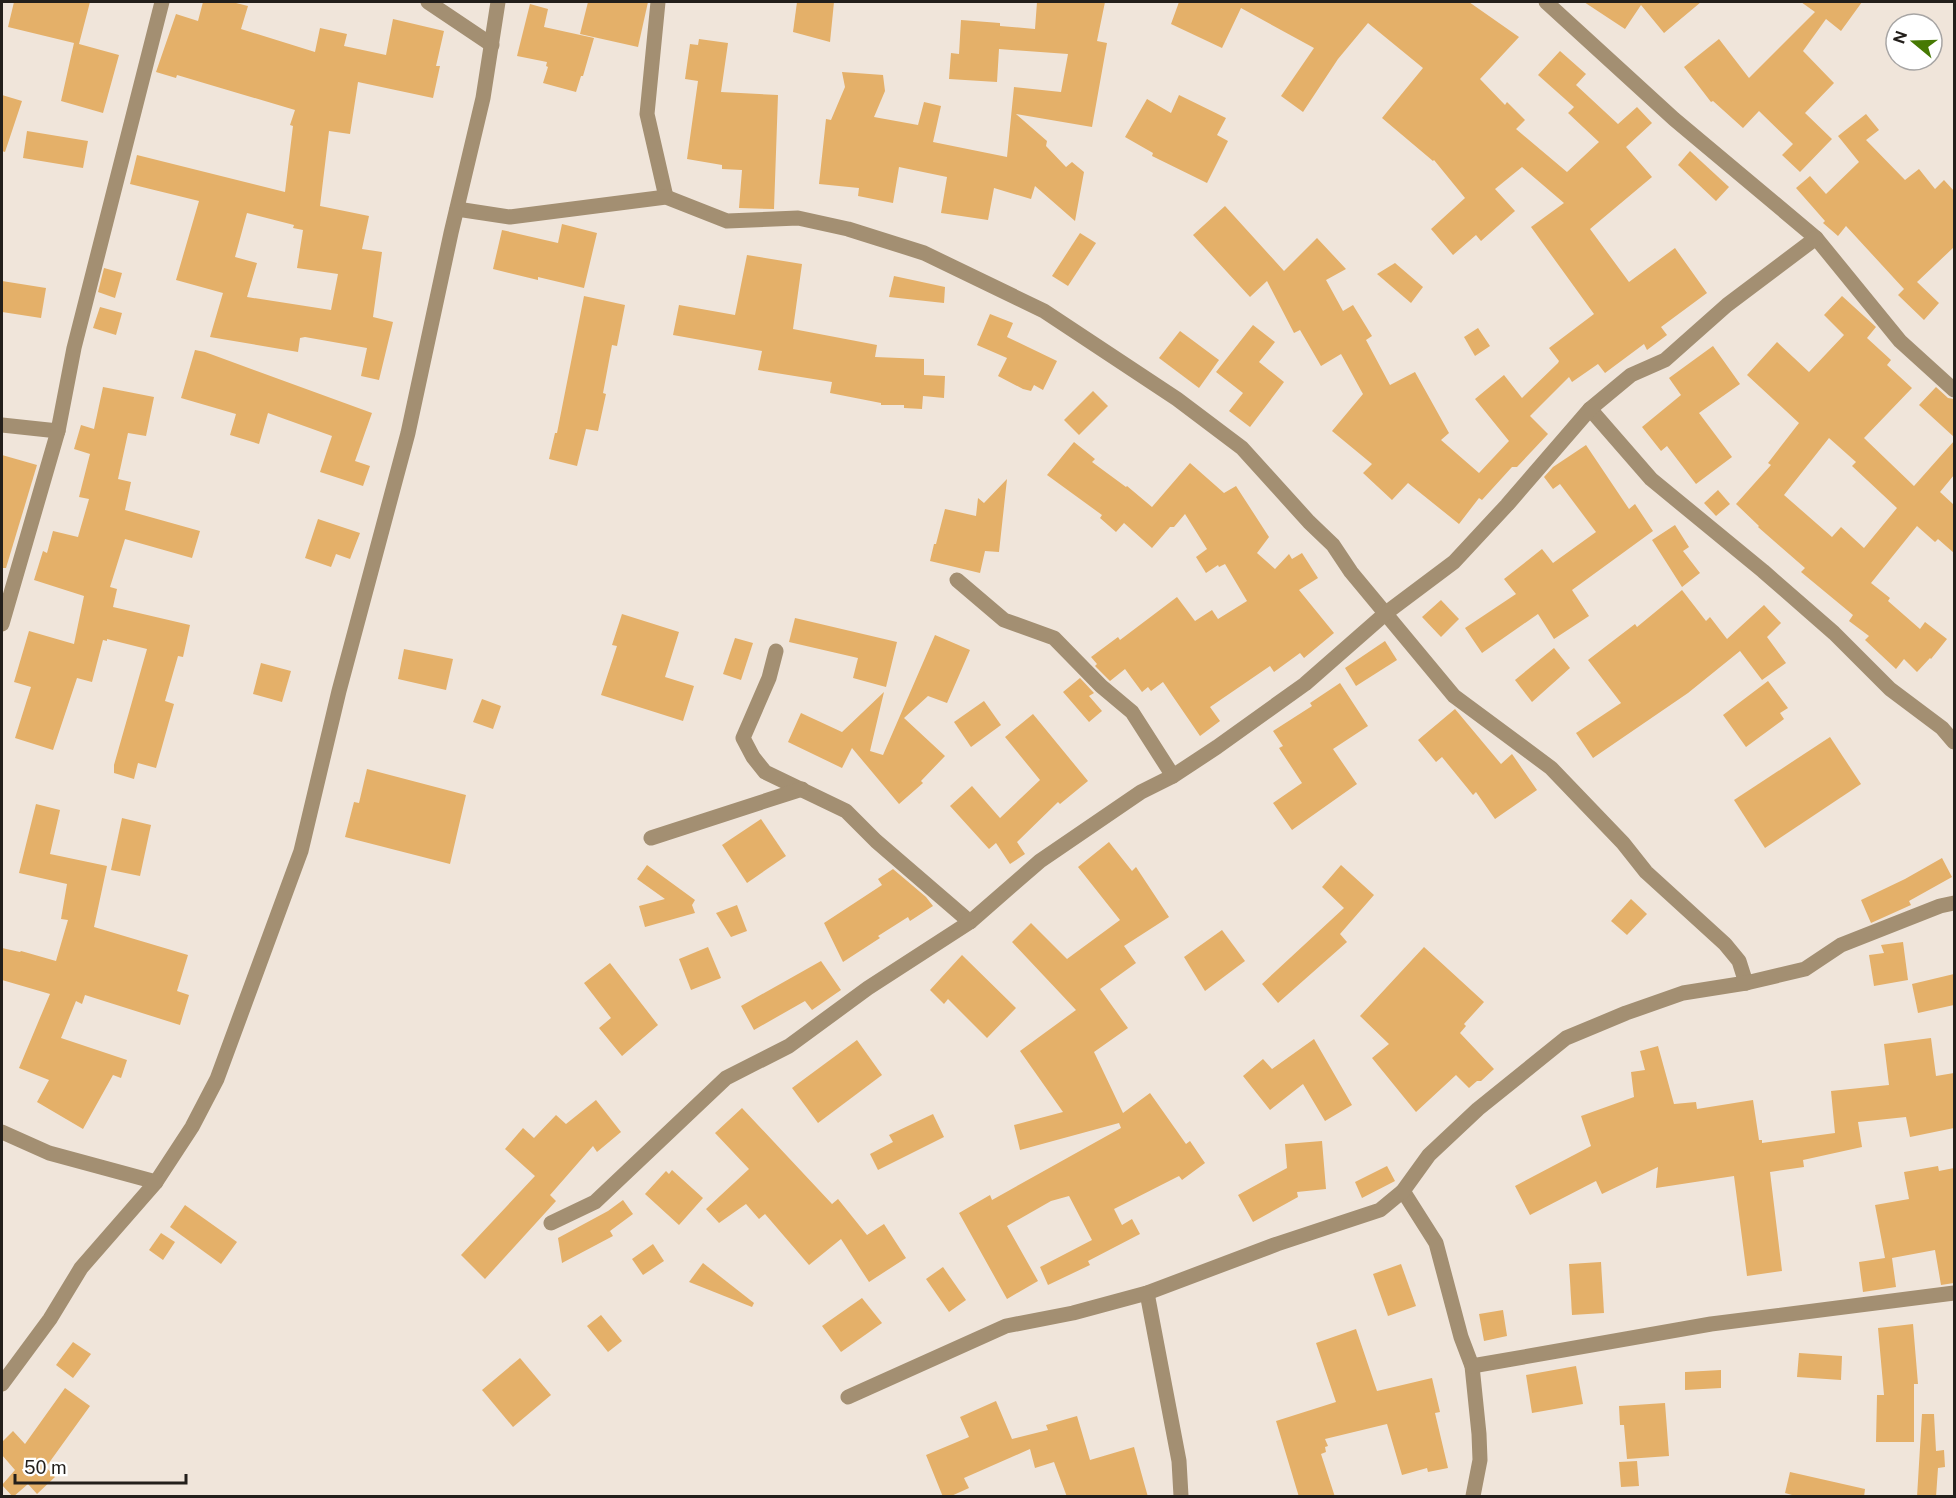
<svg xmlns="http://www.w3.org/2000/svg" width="1956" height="1498" viewBox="0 0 1956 1498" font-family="'Public Sans',sans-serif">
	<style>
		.building { fill: #e4b069; fill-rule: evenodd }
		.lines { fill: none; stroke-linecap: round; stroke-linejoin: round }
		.minor { stroke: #a38f72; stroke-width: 15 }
	</style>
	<rect width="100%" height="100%" fill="#f0e5da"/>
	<!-- building -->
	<g class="building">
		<polygon points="14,2 90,2 79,44 119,55 103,113 61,101 74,43 8,27"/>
		<path d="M203,2H232L248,6L241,29L315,52L320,28L347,34L344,46L386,55L393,19L444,31L436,66H440L433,98L358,82L350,134L329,131L320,206L369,216L362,249L382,252L373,317L393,322L379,380L361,376L367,348L305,337L300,338L298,352L210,337L223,293L176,280L199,201L130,184L137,155L285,192L293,126L290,125L295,110L177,75L176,78L156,72L176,14L198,21ZM247,213L294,225L293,228L303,230L297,268L338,274L331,310L247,297L257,263L235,257Z"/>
		<polygon points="588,2 648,2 638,47 580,34"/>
		<polygon points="797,2 834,2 830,42 793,32"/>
		<polygon points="1037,2 1105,2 1097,41 1107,43 1092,127 1016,114 1047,141 1046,146 1066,167 1072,162 1084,172 1075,221 1035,186 1031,199 994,188 988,220 941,213 947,177 899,167 893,203 858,196 859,188 819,184 826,119 831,120 845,87 842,72 883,75 885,91 874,117 918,125 924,102 941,106 933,142 1007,157 1014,87 1061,92 1068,54 999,49 997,82 949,79 951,53 959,54 961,20 1000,23 1000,26 1035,29"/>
		<polygon points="1179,2 1469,2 1519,37 1480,79 1505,105 1507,102 1525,120 1516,129 1567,172 1599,142 1568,113 1574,107 1538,75 1560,51 1586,74 1576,85 1618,124 1637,107 1652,123 1626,147 1652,177 1590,229 1629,282 1675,248 1707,293 1661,327 1667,335 1647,350 1644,344 1605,373 1598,364 1572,382 1569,377 1530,416 1548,434 1517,467 1512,467 1482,500 1479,498 1459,524 1408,483 1392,500 1363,473 1372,464 1332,431 1363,394 1341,354 1321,366 1300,330 1294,333 1267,281 1250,297 1193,235 1225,206 1284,271 1317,238 1346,269 1326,280 1343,311 1353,305 1372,336 1366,340 1390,385 1415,372 1449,433 1441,440 1479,473 1509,441 1475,399 1504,375 1522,398 1558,363 1559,361 1549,348 1594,314 1531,227 1564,203 1522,167 1495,189 1515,211 1481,241 1476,235 1453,255 1431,229 1465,198 1434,160 1433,161 1382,118 1423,68 1368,23 1338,59 1303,112 1281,96 1314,48 1241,8 1222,48 1171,24"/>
		<polygon points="1584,2 1701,2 1664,33 1641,5 1625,29"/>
		<polygon points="1801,2 1862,2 1841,31 1826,19 1803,51 1834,83 1805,113 1832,139 1800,172 1782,155 1793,144 1759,111 1743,128 1713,101 1711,102 1684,67 1719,39 1749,78 1815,12"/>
		<polygon points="530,4 548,9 544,27 594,38 583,76 581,76 576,92 543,83 548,67 546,66 547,62 517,56"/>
		<polygon points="699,39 728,43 721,92 778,95 774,209 739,208 742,170 722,169 722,165 687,159 698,81 685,79 690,44 698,45"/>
		<polygon points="2,95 22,101 5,152 2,151"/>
		<polygon points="1179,95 1226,118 1217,135 1228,141 1207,183 1152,156 1153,153 1125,137 1147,99 1171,113"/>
		<polygon points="1866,114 1879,130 1866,140 1905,180 1919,169 1935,189 1944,180 1954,191 1954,247 1917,282 1939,303 1924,320 1898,295 1904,289 1846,226 1838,236 1823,223 1825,221 1796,188 1810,176 1826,194 1859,162 1838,136"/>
		<polygon points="27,131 88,141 83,168 23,158"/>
		<polygon points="1690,151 1729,187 1716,201 1678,165"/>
		<polygon points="562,224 597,233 584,288 538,277 538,280 493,269 502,230 558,243"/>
		<polygon points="1080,233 1096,243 1068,286 1052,276"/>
		<polygon points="747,255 802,264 793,329 877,345 875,357 924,359 924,375 945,376 944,398 923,396 922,409 904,408 904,405 881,405 881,403 830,393 832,382 758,370 762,351 673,335 679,305 735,315"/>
		<polygon points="1395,263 1423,287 1411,303 1377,274"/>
		<polygon points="104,268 122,273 115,298 98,292"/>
		<polygon points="894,276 945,287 944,303 889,297"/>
		<polygon points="2,281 46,288 41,318 2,312"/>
		<polygon points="584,296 625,305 617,346 612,345 603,393 606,394 598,431 586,429 577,466 549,459 555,433 557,433"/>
		<path d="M1842,296L1876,327L1867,338L1891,360L1887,365L1912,388L1864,438L1914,486L1954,441V475L1940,492L1954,505V553L1938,539L1935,542L1917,526L1871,583L1890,598L1888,601L1920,629L1925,622L1947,639L1931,659L1930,658L1917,672L1904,659L1896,669L1865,640L1869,636L1849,621L1853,615L1801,572L1805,568L1758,527L1759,526L1736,504L1771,465L1768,463L1799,423L1747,375L1777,342L1809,372L1844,335L1824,315ZM1829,438L1856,462L1852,466L1897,508L1864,548L1841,527L1832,537L1784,495Z"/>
		<polygon points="100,307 122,313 116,335 93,328"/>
		<polygon points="990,314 1013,323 1007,337 1057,361 1043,390 1034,385 1031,391 1023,389 998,376 1007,358 977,345"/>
		<polygon points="1253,325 1275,342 1259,362 1284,382 1250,427 1229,411 1243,393 1216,372"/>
		<polygon points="1478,328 1490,346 1475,356 1464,337"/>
		<polygon points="1180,331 1219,360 1199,388 1159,358"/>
		<polygon points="1713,346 1740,384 1699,413 1732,457 1696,484 1667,446 1661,451 1642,427 1681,395 1669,378"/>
		<polygon points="195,350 205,352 372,413 355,461 370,466 363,486 320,472 332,436 268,413 259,444 230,435 236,414 181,398"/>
		<polygon points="103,387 154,397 146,436 128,433 118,479 131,482 125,510 200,531 192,558 125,539 110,587 117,589 113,607 190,625 183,657 178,656 165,701 174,704 156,768 138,763 134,779 114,773 114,765 147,649 107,639 107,641 103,640 92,682 77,678 53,750 15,738 31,687 14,682 29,631 74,644 84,596 34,580 43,551 47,553 53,531 78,537 89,499 79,497 90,454 74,449 81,425 94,429"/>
		<polygon points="1936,387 1948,398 1954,399 1954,437 1919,405"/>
		<polygon points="1093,391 1108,406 1079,435 1064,420"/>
		<polygon points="1074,442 1095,459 1092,462 1126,487 1127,486 1152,507 1190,463 1224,493 1236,486 1269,537 1257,553 1275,569 1289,554 1292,559 1302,553 1318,578 1299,590 1334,633 1304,658 1300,653 1274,672 1270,666 1210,707 1220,721 1200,736 1163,682 1151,691 1148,687 1142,692 1125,669 1110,681 1095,666 1097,664 1091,657 1118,637 1120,640 1177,597 1195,621 1212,610 1218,619 1247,601 1225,564 1219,567 1218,565 1206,573 1196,557 1207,549 1185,514 1174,527 1170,527 1152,548 1124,523 1116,532 1100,518 1102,515 1047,475"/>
		<polygon points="1586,445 1629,509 1635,504 1653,531 1572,590 1589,616 1554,639 1538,614 1482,653 1465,628 1516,594 1504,579 1542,549 1553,563 1596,532 1560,484 1553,489 1544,477 1553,467"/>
		<polygon points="2,455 37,465 6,568 2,568"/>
		<polygon points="1007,479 999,552 985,551 980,573 930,561 934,544 936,544 945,509 976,516 978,498 984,503"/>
		<polygon points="1718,490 1730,504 1716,516 1704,503"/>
		<polygon points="318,519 360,533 350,559 336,554 331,567 305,558"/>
		<polygon points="1675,525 1689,547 1683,551 1700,573 1682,587 1652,540"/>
		<polygon points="1682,590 1706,621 1710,617 1727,639 1764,605 1781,623 1767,637 1786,663 1762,680 1740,651 1688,693 1593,758 1576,733 1621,703 1588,660 1635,624 1637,627"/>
		<polygon points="1441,600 1459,619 1441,637 1422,617"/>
		<polygon points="622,614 679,632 665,677 694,686 683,721 601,695 617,646 612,645"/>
		<polygon points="795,618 897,642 886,687 853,678 858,658 789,642"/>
		<polygon points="935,635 970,650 947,703 928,696 904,718 945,756 921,781 923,783 899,804 852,748 842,768 788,742 801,713 842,732 884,692 870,751 883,755"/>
		<polygon points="735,638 753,643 741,680 723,674"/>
		<polygon points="1385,641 1397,660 1356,686 1345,668"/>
		<polygon points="1554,648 1570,668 1532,702 1515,680"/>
		<polygon points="404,649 453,659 446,690 398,679"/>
		<polygon points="261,663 291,671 282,702 253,694"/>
		<polygon points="1080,678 1094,693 1089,696 1102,711 1089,722 1063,692"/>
		<polygon points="1768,681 1788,708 1780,713 1784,719 1746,747 1723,715"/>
		<polygon points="1340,683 1368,726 1333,749 1357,784 1292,830 1273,803 1302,783 1279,748 1283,746 1273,731 1312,706 1310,703"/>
		<polygon points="482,699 501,706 493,729 473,722"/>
		<polygon points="984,701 1001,725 971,747 954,722"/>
		<polygon points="1455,709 1501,764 1512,754 1537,790 1495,819 1476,792 1473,795 1442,757 1436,762 1418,740"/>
		<polygon points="1033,714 1088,781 1060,804 1058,802 1017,842 1025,854 1010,864 996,843 989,849 950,806 972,786 1000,818 1040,780 1005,737"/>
		<polygon points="1830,737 1861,784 1765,848 1734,800"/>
		<polygon points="367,769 466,795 450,864 345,837 354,802 359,803"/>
		<polygon points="36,804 60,810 50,854 107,866 94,927 188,955 177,991 189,995 180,1025 85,995 82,1004 76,1001 61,1038 127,1060 121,1078 113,1075 83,1129 37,1102 49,1080 19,1068 50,994 2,980 2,948 20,952 21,951 56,961 68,920 61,919 67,884 19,873"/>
		<polygon points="122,818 151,825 140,876 111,870"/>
		<polygon points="761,819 786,856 747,883 722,845"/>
		<polygon points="1109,842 1132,871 1136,867 1169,917 1124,946 1136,963 1100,989 1128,1028 1094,1052 1123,1113 1150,1093 1186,1144 1190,1141 1205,1163 1182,1180 1179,1176 1114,1209 1122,1225 1132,1219 1140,1234 1088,1261 1090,1265 1048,1285 1040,1267 1092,1240 1069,1196 1051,1201 1007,1226 1038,1281 1007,1299 959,1213 990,1195 992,1200 1121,1128 1119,1123 1020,1150 1014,1125 1063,1112 1020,1051 1076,1010 1012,942 1031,923 1067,959 1120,920 1078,867"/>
		<polygon points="1942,858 1952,877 1909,901 1911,905 1871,923 1861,900 1905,879"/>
		<polygon points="647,865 695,900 692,905 695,913 645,927 639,906 665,899 637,879"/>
		<polygon points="1341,865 1374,895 1340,934 1347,942 1278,1003 1262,984 1344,908 1322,887"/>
		<polygon points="893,869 926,897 933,906 910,921 908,917 878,936 880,938 843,962 824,923 882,885 878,879"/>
		<polygon points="1631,899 1647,914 1627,935 1611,921"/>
		<polygon points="737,905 747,931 731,937 716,913"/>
		<polygon points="1222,930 1245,961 1205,991 1184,957"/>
		<polygon points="1903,942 1908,980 1874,986 1869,955 1884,953 1881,945"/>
		<polygon points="708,947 721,978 691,990 679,959"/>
		<polygon points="1424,947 1484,1002 1464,1024 1466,1026 1460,1033 1494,1069 1481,1081 1477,1081 1469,1088 1456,1075 1416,1112 1372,1058 1389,1044 1360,1016"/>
		<polygon points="962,955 1016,1008 987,1038 948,999 944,1004 930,990"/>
		<polygon points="821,961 841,990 812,1010 805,1001 754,1030 741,1006"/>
		<polygon points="610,963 658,1025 622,1056 599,1028 611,1018 584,983"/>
		<polygon points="1954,974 1954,1005 1918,1013 1912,984"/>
		<polygon points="1931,1038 1936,1076 1954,1073 1954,1128 1910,1137 1906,1117 1858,1122 1862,1147 1803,1160 1804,1167 1770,1172 1782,1271 1747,1276 1734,1176 1656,1188 1658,1167 1602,1194 1596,1181 1530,1215 1515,1186 1591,1146 1581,1116 1634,1097 1631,1072 1645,1070 1640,1051 1658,1046 1674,1104 1696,1102 1697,1109 1753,1100 1759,1140 1762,1140 1762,1143 1835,1133 1831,1091 1889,1085 1884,1044"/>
		<polygon points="1314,1039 1352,1105 1325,1121 1303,1084 1270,1110 1243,1076 1263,1059 1272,1069"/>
		<polygon points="857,1040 882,1075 818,1123 792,1088"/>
		<polygon points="596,1100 621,1132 597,1152 593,1146 550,1195 556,1201 485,1279 461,1255 535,1176 505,1149 523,1128 534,1138 556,1115 566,1124"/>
		<polygon points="742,1108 832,1204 838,1199 867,1235 884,1224 906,1258 869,1282 841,1239 809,1265 765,1214 759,1219 746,1204 719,1223 706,1209 749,1169 715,1133"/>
		<polygon points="933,1114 944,1137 878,1170 870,1154 893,1142 889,1135"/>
		<polygon points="1322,1141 1326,1189 1297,1192 1298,1197 1253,1222 1238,1195 1287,1168 1285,1144"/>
		<polygon points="1387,1166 1395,1181 1362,1198 1355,1182"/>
		<polygon points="1938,1166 1939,1171 1954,1168 1954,1283 1941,1285 1935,1250 1892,1258 1896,1287 1863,1292 1859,1262 1885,1258 1875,1205 1909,1199 1904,1172"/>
		<polygon points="672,1170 703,1198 679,1225 645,1194 666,1171 669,1174"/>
		<polygon points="623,1200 633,1214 610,1231 613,1236 562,1263 558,1238 608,1211"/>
		<polygon points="185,1205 237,1242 221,1264 170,1227"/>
		<polygon points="161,1233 175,1242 163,1260 149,1250"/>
		<polygon points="653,1244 664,1261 643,1275 632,1259"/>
		<polygon points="1601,1262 1604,1313 1572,1315 1569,1264"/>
		<polygon points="703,1263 754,1303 752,1307 689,1282"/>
		<polygon points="1401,1264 1416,1306 1388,1316 1373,1274"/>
		<polygon points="943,1267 966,1300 949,1312 926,1279"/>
		<polygon points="862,1298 882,1323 841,1352 822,1326"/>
		<polygon points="1503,1310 1507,1336 1484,1341 1479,1314"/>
		<polygon points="601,1315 622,1341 608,1352 587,1326"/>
		<polygon points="1913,1324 1918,1384 1914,1384 1914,1442 1876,1442 1877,1395 1884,1395 1878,1328"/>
		<polygon points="1356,1329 1377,1391 1432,1378 1440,1412 1435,1413 1448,1468 1428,1472 1427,1468 1402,1475 1387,1424 1325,1439 1328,1446 1325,1447 1326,1452 1321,1454 1335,1497 1299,1497 1276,1421 1336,1402 1316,1343"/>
		<polygon points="73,1342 91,1354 73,1378 56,1365"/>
		<polygon points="1799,1353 1842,1356 1841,1380 1797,1377"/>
		<polygon points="520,1358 551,1395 513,1427 482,1390"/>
		<polygon points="1576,1366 1583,1404 1532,1413 1526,1375"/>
		<polygon points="1721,1370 1721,1388 1685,1390 1685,1372"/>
		<polygon points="65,1388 90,1406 46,1467 55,1477 37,1494 28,1484 13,1497 2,1485 15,1470 2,1455 2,1442 13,1431 25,1444"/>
		<polygon points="996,1401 1012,1439 1048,1430 1046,1425 1077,1416 1090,1460 1134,1447 1148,1497 1067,1497 1054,1462 1035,1468 1030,1449 964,1478 969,1488 949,1497 943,1497 926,1455 969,1437 960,1417"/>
		<polygon points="1665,1403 1669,1456 1627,1459 1624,1425 1620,1425 1619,1406"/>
		<polygon points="1922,1414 1934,1414 1936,1451 1944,1450 1945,1467 1938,1468 1936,1497 1917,1497"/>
		<polygon points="1637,1461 1639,1486 1621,1487 1619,1462"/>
		<polygon points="1790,1472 1865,1489 1864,1497 1799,1497 1785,1493"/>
	</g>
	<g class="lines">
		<!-- minor -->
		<g class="minor">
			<polyline points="428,2 492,45"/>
			<polyline points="658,2 647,114 666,197"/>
			<polyline points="1546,2 1674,119 1816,238 1900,341 1954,390"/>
			<polyline points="457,209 510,217 666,197 727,221 798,218 848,229 924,253 1044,311 1177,399 1242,448 1309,522 1333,545 1351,572 1454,696 1551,768 1623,843 1646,872 1725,944 1739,961 1746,983"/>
			<polyline points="1590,409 1651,479 1763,571 1834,633 1890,689 1942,728 1954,742"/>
			<polyline points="2,425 58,431"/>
			<polyline points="957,580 1004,620 1054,638 1101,686 1132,712 1173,776"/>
			<polyline points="2,624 58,431 74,348 162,2"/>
			<polyline points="776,651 769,678 743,738 753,757 765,772 846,811 876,841 970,922"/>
			<polyline points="651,838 802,789"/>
			<polyline points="2,1132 49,1153 156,1182"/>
			<polyline points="1403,1191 1436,1243 1461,1337 1472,1366 1479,1434 1480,1460 1473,1496"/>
			<polyline points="551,1223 595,1202 726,1078 789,1046 868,988 970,922 1040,861 1141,792 1173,776 1217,747 1305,684 1386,613 1454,562 1507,505 1590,409 1631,375 1665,360 1727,305 1816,238"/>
			<polyline points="1147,1293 1179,1461 1181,1496"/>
			<polyline points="1472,1366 1711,1324 1954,1293"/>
			<polyline points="2,1384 50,1319 81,1268 156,1182 192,1127 217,1079 301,851 339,691 408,433 451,233 483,98 498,2"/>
			<polyline points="848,1397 1006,1326 1073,1313 1147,1293 1277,1244 1380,1210 1403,1191 1429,1155 1478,1109 1566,1038 1626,1013 1683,993 1746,983 1805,969 1841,945 1940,906 1954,903"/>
		</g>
	</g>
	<!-- border -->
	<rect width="1956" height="1498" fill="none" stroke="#231f1b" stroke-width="6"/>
	<!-- north arrow -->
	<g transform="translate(1914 42) rotate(289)"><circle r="28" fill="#ffffff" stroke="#a7a5a4" stroke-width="1.5"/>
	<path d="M0-4.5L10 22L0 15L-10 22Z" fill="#467903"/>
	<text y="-9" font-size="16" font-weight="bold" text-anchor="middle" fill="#231f1b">N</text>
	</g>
	<!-- scale -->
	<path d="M15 1474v9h171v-9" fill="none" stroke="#231f1b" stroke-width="3"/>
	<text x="24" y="1474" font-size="18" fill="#231f1b" stroke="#ffffff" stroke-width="4.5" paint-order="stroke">50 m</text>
</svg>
